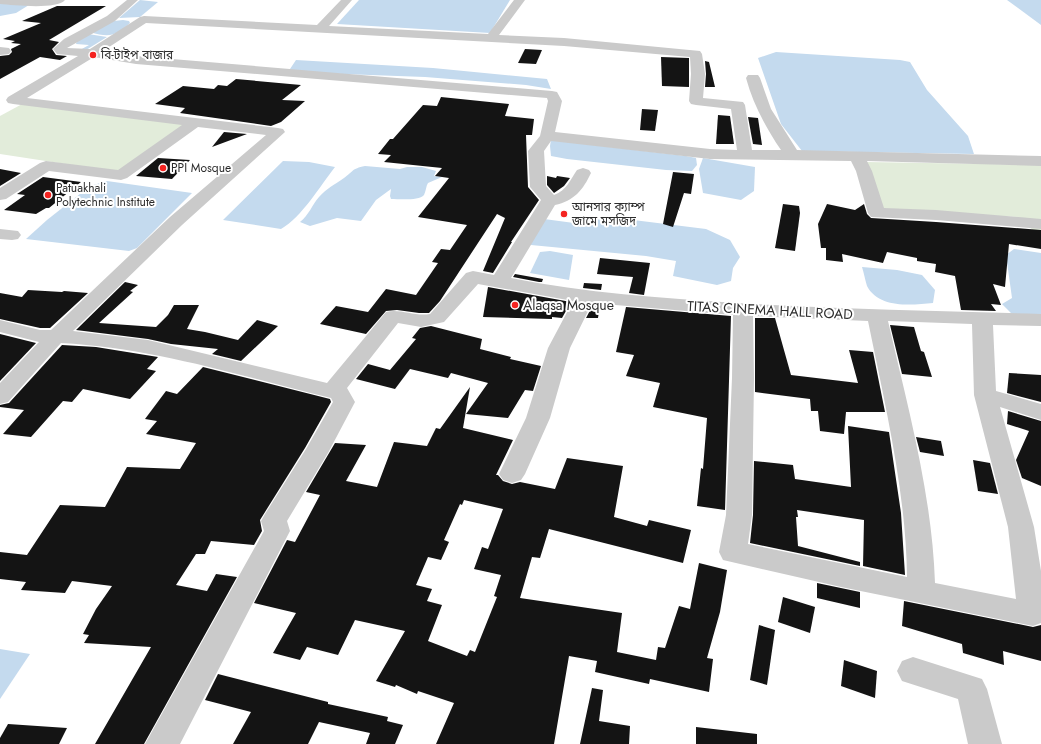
<svg xmlns="http://www.w3.org/2000/svg" width="1041" height="744" viewBox="0 0 1041 744" font-family="Jost,'Noto Sans Bengali',sans-serif">
	<style>
		.green { fill: #e2ecda }
		.water { fill: #c4daee }
		.building { fill: #141414; fill-rule: evenodd }
		.lines { fill: none; stroke-linecap: round; stroke-linejoin: round }
		.minor { fill: #cacaca; fill-rule: evenodd }
		.poi-dot { fill: #f42320; stroke: #fff; stroke-width: 1.5 }
		.labels { text-anchor: middle; stroke-width: 4; stroke-linejoin: round; paint-order: stroke }
		.far-poi-label { font-size: 12px; fill: #2d2d2d; stroke: #fff; text-anchor: start }
		.poi-label { font-size: 14px; fill: #2d2d2d; stroke: #fff; text-anchor: start }
		.street-label { font-size: 14px; fill: #2d2d2d; stroke: #fff }
	</style>
	<rect width="100%" height="100%" fill="#fff"/>
	<!-- green -->
	<g class="green">
		<polygon points="24,103 185,124 118,172 0,154 0,116"/>
		<polygon points="866,162 1041,165 1041,238 1019,217 883,210"/>
	</g>
	<!-- water -->
	<g class="water">
		<polygon points="140,0 158,2 140,17 119,18"/>
		<polygon points="359,0 510,0 490,33 337,24"/>
		<polygon points="1007,0 1041,0 1041,25"/>
		<polygon points="0,3 29,5 16,13 0,16"/>
		<path d="M123,20L129,21L130,23C115,36 110,38 90,32L114,21Z"/>
		<polygon points="88,34 107,37 86,50 80,50 89,45 76,44 77,41"/>
		<polygon points="776,52 900,60 910,62 927,90 968,136 974,154 802,151 781,124 758,58"/>
		<polygon points="296,60 433,68 547,79 551,89 526,85 425,77 288,72"/>
		<polygon points="551,140 686,156 696,158 697,165 692,171 666,170 567,159 551,156 550,146"/>
		<polygon points="703,158 755,167 754,191 741,200 703,193 699,169"/>
		<path d="M283,161L309,162L335,167C320,186 302,217 281,229L223,220Z"/>
		<path d="M365,166L400,169L407,167H422L436,171L434,176L442,177L428,183C426,186 426,191 424,195C419,201 399,199 391,199L390,196L391,189L376,200L361,221L337,218L310,226L300,222C309,215 312,205 319,197C327,188 334,185 344,178C354,171 351,169 365,166Z"/>
		<polygon points="107,181 192,193 137,248 129,251 26,239 47,220 90,186"/>
		<polygon points="609,217 706,229 730,240 740,257 733,268 731,281 717,285 673,276 676,261 646,256 531,245 530,241 544,219 574,223 583,220"/>
		<polygon points="1014,249 1041,253 1041,315 1014,316 1002,304 1012,298 1006,255"/>
		<polygon points="550,251 573,255 569,280 530,273 540,252"/>
		<path d="M862,267L897,270L922,275L935,290L933,303C912,305 879,309 867,286C865,280 864,273 862,267Z"/>
		<polygon points="0,649 30,654 0,699"/>
	</g>
	<!-- building -->
	<g class="building">
		<polygon points="57,6 106,6 49,40 59,42 52,49 56,55 67,56 60,60 40,57 0,79 0,56 9,55 12,52 11,49 21,44 11,43 15,41 3,39 41,23 22,21"/>
		<polygon points="525,49 542,50 536,64 518,63"/>
		<polygon points="661,57 689,58 689,87 662,86"/>
		<polygon points="705,61 709,62 715,87 705,87 706,74"/>
		<polygon points="236,79 301,85 282,100 305,101 281,122 271,126 180,113 185,108 155,104 183,86 214,89 218,85 227,86"/>
		<polygon points="441,97 509,104 505,116 534,119 532,135 526,135 528,187 539,200 511,242 512,242 493,273 483,271 505,218 497,214 440,301 429,313 419,313 397,310 386,311 366,334 320,324 336,306 368,312 386,289 416,295 438,263 432,262 441,249 450,250 467,225 418,217 449,178 435,176 442,168 384,162 391,155 378,154 390,139 393,139 423,105 437,106"/>
		<polygon points="642,109 658,110 655,131 640,130"/>
		<polygon points="718,115 730,116 734,144 716,144"/>
		<polygon points="748,117 758,118 762,145 753,144"/>
		<polygon points="224,132 247,134 212,147"/>
		<polygon points="158,158 190,160 172,179 136,176"/>
		<polygon points="0,169 21,173 0,186"/>
		<polygon points="673,172 694,174 691,194 684,193 673,227 663,224"/>
		<polygon points="547,176 556,178 557,176 570,178 564,186 554,193 547,185"/>
		<polygon points="43,177 81,182 49,208 46,208 36,214 4,210 25,195 17,194"/>
		<polygon points="783,204 799,206 800,213 795,251 775,248"/>
		<polygon points="827,204 855,210 864,204 867,214 871,218 936,222 1041,230 1041,249 1009,244 1005,287 993,284 1001,305 991,304 996,311 961,310 955,276 935,272 936,264 917,261 917,258 887,252 883,263 842,254 843,262 826,260 826,248 821,248 818,224"/>
		<polygon points="600,258 650,263 644,295 629,293 633,277 597,274"/>
		<polygon points="515,274 543,279 542,282 539,282 513,277"/>
		<polygon points="125,282 138,285 130,291 133,292 99,323 156,327 168,315 174,305 199,305 187,329 205,332 238,340 257,320 278,326 241,361 212,354 218,349 171,344 148,339 76,330"/>
		<polygon points="584,283 602,284 601,290 583,288"/>
		<polygon points="488,287 571,302 562,318 552,317 552,319 483,317"/>
		<polygon points="28,290 62,292 64,291 88,293 50,328 40,328 0,319 0,293 22,297"/>
		<polygon points="593,305 600,305 598,318 586,318"/>
		<polygon points="626,307 731,316 725,510 697,506 701,468 703,469 707,418 653,407 660,383 626,376 634,355 616,352"/>
		<polygon points="755,318 775,318 791,375 858,383 849,350 873,352 885,412 846,412 844,434 820,431 818,411 811,411 810,399 755,392"/>
		<polygon points="890,325 914,327 921,351 924,352 932,377 902,374"/>
		<polygon points="431,326 482,339 480,349 511,357 510,359 541,366 533,391 525,390 508,418 466,414 488,383 451,373 448,378 410,369 395,389 356,379 368,364 390,370 416,339 412,338 420,328"/>
		<polygon points="0,334 36,343 0,381"/>
		<polygon points="62,345 96,347 158,357 147,369 156,371 130,399 83,389 72,402 63,401 31,437 3,434 24,410 0,407 0,405 9,403"/>
		<polygon points="203,367 330,399 331,402 305,448 260,520 262,531 254,545 211,541 205,554 196,554 176,585 207,591 216,574 237,577 144,744 95,744 151,647 84,643 89,635 83,634 96,609 112,586 72,581 65,593 21,590 26,582 0,579 0,552 27,555 60,505 105,507 127,467 180,469 196,443 146,434 157,421 145,419 166,391 177,394"/>
		<polygon points="1009,373 1041,375 1041,402 1007,393"/>
		<path d="M470,387L463,428L513,440L496,475H498L503,481L512,484L520,482L555,489L567,458L623,466L614,517L647,526L649,520L691,530L683,563L549,529L540,558L532,557L520,598L622,613L617,652L656,660L658,647L665,648L679,606L690,609L699,563L727,570L720,612L707,658L713,659L709,692L650,679L649,684L595,672L597,661L569,656L554,744H436L454,703L418,691L417,694L396,685L395,687L376,681L405,631L355,620L338,655L307,647L300,660L273,653L296,613L254,603L287,540L295,542L320,495L306,492L335,443L366,445L346,481L377,487L394,442L427,446L436,428L440,429ZM464,500L503,509L488,549L482,547L474,569L501,575L494,596L497,597L475,652L470,650L467,656L428,641L442,605L427,601L432,589L416,585L428,557L441,560L449,542L444,540L460,504L462,505Z"/>
		<polygon points="1008,411 1041,421 1041,486 1022,478 1016,460 1029,431 1007,424"/>
		<polygon points="848,426 889,432 901,513 905,575 863,566 864,520 797,510 798,517 796,517 798,546 860,562 860,566 750,543 753,515 754,461 793,465 795,479 851,487"/>
		<polygon points="916,437 941,441 944,456 920,452"/>
		<polygon points="973,460 990,463 998,494 978,491"/>
		<polygon points="817,583 860,592 860,608 817,598"/>
		<polygon points="783,597 815,607 810,633 778,622"/>
		<polygon points="904,601 1033,627 1041,625 1041,661 1003,651 1004,665 963,653 962,644 902,626"/>
		<polygon points="759,625 775,630 767,685 750,680"/>
		<polygon points="844,660 877,671 875,698 841,686"/>
		<polygon points="218,674 328,702 328,704 388,717 387,721 403,725 395,744 366,744 370,733 319,722 308,744 233,744 251,712 205,700"/>
		<polygon points="592,688 603,690 599,721 630,726 629,744 580,744"/>
		<polygon points="8,724 67,728 59,744 0,744 0,738"/>
		<polygon points="696,727 757,734 757,744 696,744"/>
	</g>
	<g class="lines">
		<!-- minor -->
		<g class="minor">
			<path d="M0,0H65C57,10 13,5 0,4Z"/>
			<path d="M127,0H138L115,21L67,48L90,49L140,17L144,16L317,25L341,0H352L329,26L488,34L514,0H525L499,35L564,38L700,51L702,54L705,74L703,98L743,102L745,105L752,150H781C766,128 753,104 746,78L748,75H758L760,78L771,109L797,150L1041,156V166L867,161L872,171L884,208L936,210L1041,219V229L936,220L871,217L868,213L856,171L851,161L710,159L551,141L544,151L546,186L554,195C567,190 570,180 577,170L583,168L589,170L591,173C583,190 574,201 555,205L511,278C586,293 661,298 736,303C838,309 939,311 1041,314V326L993,325L996,391L1041,404V420L1000,407L1034,527L1041,571V623L1033,626L841,587L723,560L719,552L726,515L732,378L733,315L592,303L570,348L550,418L525,474L521,480L512,483L503,480L499,474L526,418L548,348L573,301L478,284L444,322L421,327L398,323L347,388L355,402L328,453L287,521L290,531L180,744H145L264,531L261,521L265,514L306,449L333,402L331,398C240,376 155,348 61,343L8,402L0,404V383L39,342L0,332V320L40,330H51L170,217L266,135L198,127L127,178L121,180L49,171L6,199L0,200V188L40,163L46,161L118,170L182,125L13,104L8,103L6,100L8,97L78,56L57,54L53,49L64,39L107,16ZM146,23L564,46L690,57L691,74L689,101L691,104L696,105L731,109L737,150L710,149L555,132L562,101L557,92L552,91L136,56L103,51ZM94,57L136,64L547,98L548,101L540,136L528,151L530,187L541,200L494,275L473,271L466,273L430,314C415,317 400,308 386,312L327,383L148,340L73,331L182,225L285,132L283,129L278,128L27,98ZM753,316L868,321C885,405 906,491 907,577L748,544L752,515L754,378ZM888,321L972,324L974,395L1008,527L1016,599L935,583C932,494 908,408 888,321Z"/>
			<polygon points="0,47 9,48 11,51 9,54 0,55"/>
			<polygon points="0,229 18,231 21,235 18,239 12,240 0,239"/>
			<polygon points="913,657 982,679 987,689 1002,744 968,744 958,699 902,681 897,671 902,661"/>
		</g>
	</g>
	<!-- markers -->
	<g class="poi-dot">
		<circle cx="93" cy="55" r="4"/>
		<circle cx="163" cy="168" r="4"/>
		<circle cx="48" cy="195" r="4"/>
		<circle cx="564" cy="214" r="4"/>
		<circle cx="515" cy="305" r="4"/>
	</g>
	<g class="labels">
		<!-- far-poi labels -->
		<g class="far-poi-label">
			<text x="101" y="59">বি-টাইপ বাজার</text>
			<text x="171" y="172">PPI Mosque</text>
			<text x="56" y="192">Patuakhali<tspan x="56" dy="14">Polytechnic Institute</tspan></text>
			<text x="572" y="211">আনসার ক্যাম্প<tspan x="572" dy="14">জামে মসজিদ</tspan></text>
		</g>
		<!-- poi labels -->
		<g class="poi-label">
			<text x="523" y="310">Alaqsa Mosque</text>
		</g>
		<!-- street labels -->
		<g class="street-label">
			<text transform="translate(770 310) rotate(3)" y="5">TITAS CINEMA HALL ROAD</text>
		</g>
	</g>
</svg>
